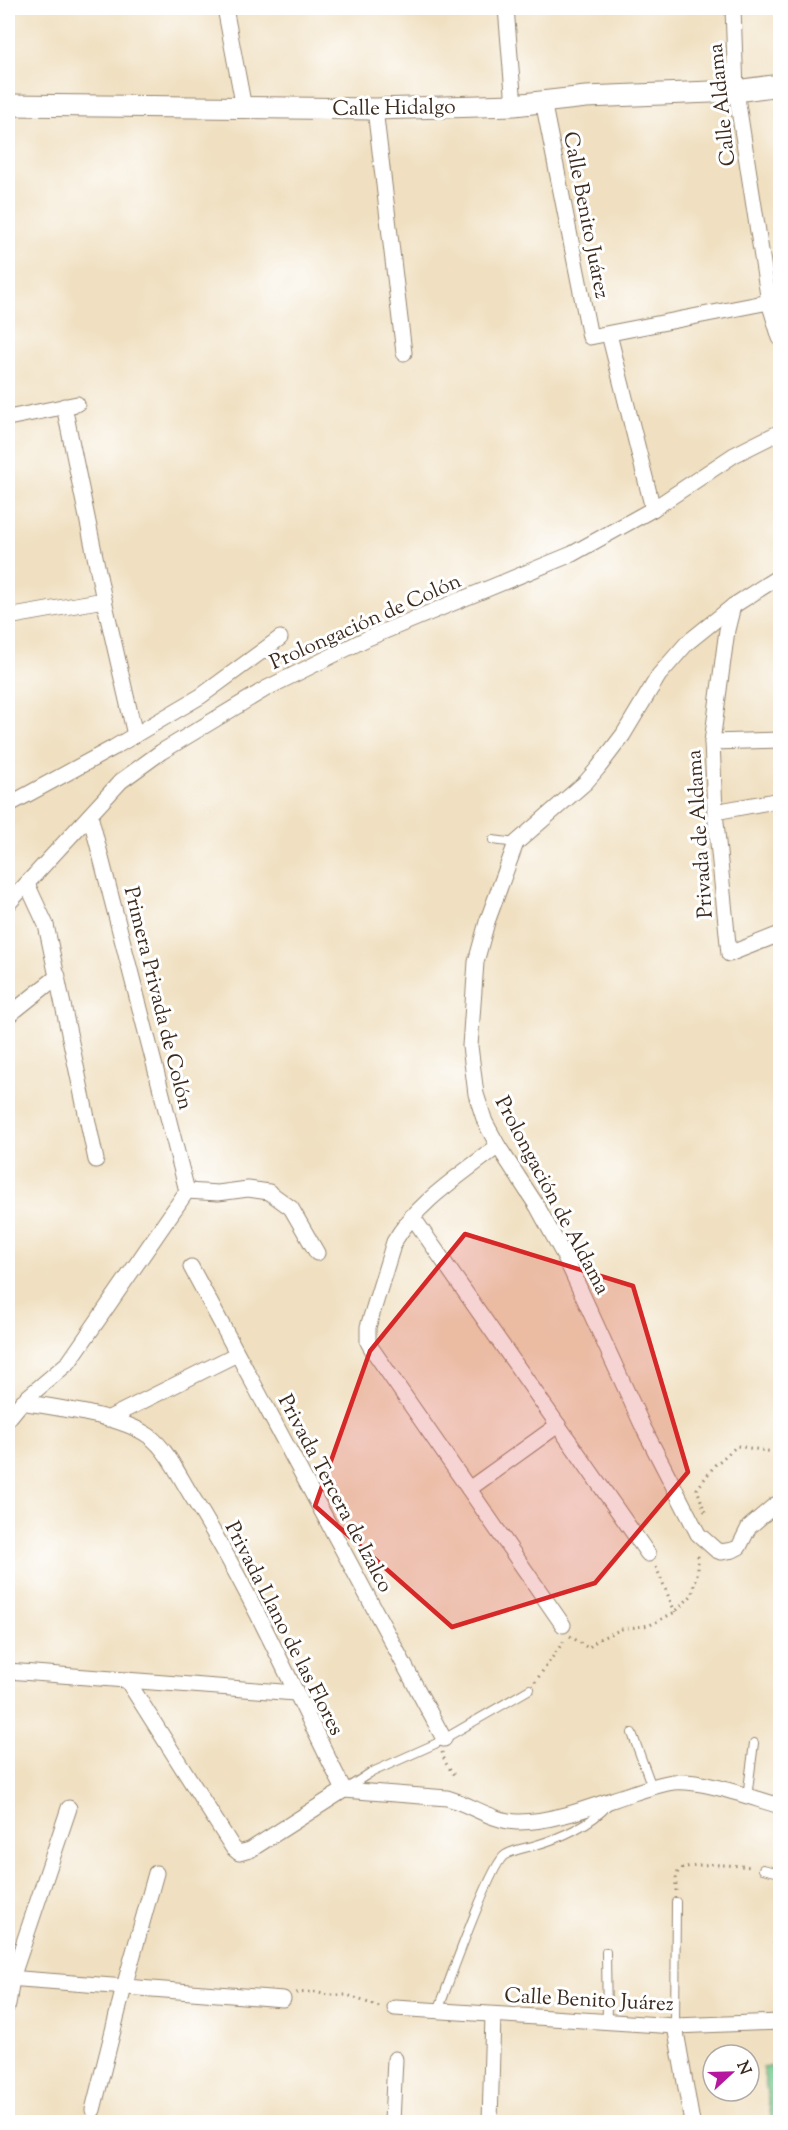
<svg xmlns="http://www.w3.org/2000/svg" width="788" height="2130" viewBox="0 0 788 2130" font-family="'Sorts Mill Goudy',serif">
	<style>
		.green { fill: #74cc92; stroke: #587b58; stroke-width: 1.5 }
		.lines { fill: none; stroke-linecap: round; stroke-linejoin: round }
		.lane-casing { stroke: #968570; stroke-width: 10 }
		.street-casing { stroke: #968570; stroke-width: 17 }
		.secondary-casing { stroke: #968570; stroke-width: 23 }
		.path { stroke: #968570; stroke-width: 3; stroke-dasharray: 1.5 4.5; stroke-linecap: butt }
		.lane { stroke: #fff; stroke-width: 8 }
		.street { stroke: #fff; stroke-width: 15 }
		.secondary { stroke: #fff; stroke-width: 21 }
		.marked { fill: #d62828; fill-opacity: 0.2; stroke: #d62828; stroke-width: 4.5; stroke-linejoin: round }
		.labels { text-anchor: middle; stroke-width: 6; stroke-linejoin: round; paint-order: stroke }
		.street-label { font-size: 21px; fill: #3b2a1e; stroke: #fff }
	</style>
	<rect width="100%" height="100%" fill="#fff"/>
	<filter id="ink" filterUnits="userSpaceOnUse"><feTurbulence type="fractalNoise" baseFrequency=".0167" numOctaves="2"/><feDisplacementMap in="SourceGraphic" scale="12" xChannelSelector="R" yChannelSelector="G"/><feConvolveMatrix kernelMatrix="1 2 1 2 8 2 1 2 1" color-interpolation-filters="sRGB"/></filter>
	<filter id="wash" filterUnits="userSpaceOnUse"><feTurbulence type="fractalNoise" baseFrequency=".008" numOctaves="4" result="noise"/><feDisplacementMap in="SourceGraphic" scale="24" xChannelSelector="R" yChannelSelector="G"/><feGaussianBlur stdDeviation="1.35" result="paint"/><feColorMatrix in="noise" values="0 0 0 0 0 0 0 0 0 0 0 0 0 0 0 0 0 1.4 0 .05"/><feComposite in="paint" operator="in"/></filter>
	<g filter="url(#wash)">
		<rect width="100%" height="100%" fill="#f0e0c1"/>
		<!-- green -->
		<polygon class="green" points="780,2065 780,2122 772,2122 763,2068"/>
	</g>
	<g filter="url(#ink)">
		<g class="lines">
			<!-- lane casing -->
			<g class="lane-casing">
				<g id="lane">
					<polyline points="493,840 516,843"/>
					<polyline points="632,1733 652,1787"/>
					<polyline points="347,1788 370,1773 435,1744 530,1689"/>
					<polyline points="747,1797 754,1743"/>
					<polyline points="763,1869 780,1873"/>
					<polyline points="606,1952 607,2022"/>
					<path d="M438,2011C447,1987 491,1863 505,1855C515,1849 526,1848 536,1845C560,1838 592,1824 608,1805"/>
					<polyline points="675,2026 676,1902"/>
				</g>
			</g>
			<!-- street casing -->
			<g class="street-casing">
				<g id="street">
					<polyline points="225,8 244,108"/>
					<polyline points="506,8 514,105"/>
					<polyline points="733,8 736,91 769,302 780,338"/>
					<polyline points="543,101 590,337 769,302"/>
					<polyline points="375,109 404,353"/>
					<polyline points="609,334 653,509"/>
					<polyline points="64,406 104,600 135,735"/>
					<polyline points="8,418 77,404"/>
					<polyline points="780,576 733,606 687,643 659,675 623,735 598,768 586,782 516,843 487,922 476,962 470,1046 476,1094 485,1122 498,1146 537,1206 566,1259 644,1429 698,1534 716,1550 721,1552 733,1550 739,1547 749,1527 775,1505 780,1503"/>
					<polyline points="733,606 727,630 712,742 715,812 729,954 780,934"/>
					<polyline points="8,617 104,600"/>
					<polyline points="712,742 780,740"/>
					<polyline points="8,805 113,748 201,696 280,638"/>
					<polyline points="715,812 780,800"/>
					<polyline points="90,815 187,1191"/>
					<polyline points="27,884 46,925 96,1160"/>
					<polyline points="8,904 121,781 161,752 267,688 368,638 572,554 653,509 734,455 780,432"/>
					<polyline points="8,1016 58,976"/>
					<path d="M498,1146C461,1175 417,1202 394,1242L368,1327V1342L372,1349L563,1625"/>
					<polyline points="187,1191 218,1193 248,1189 269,1192 291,1208 317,1253"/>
					<polyline points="412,1216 648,1554"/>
					<polyline points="191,1267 444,1739"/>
					<path d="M22,1402C57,1408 119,1415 149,1436C167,1449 179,1476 191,1495C250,1589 294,1691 344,1790L250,1850L239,1853L233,1848L127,1680"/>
					<polyline points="8,1419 22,1402 69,1362 187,1191"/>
					<polyline points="107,1419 237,1354"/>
					<polyline points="469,1489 558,1425"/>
					<polyline points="8,1671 295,1693"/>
					<path d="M344,1790L447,1798C470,1804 492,1821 517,1822C553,1823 598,1804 633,1793C646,1789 659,1784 673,1782C705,1780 749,1797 780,1806"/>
					<polyline points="8,1978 283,1999"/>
					<polyline points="8,2005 12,1978 69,1808"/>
					<polyline points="395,2008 675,2026 780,2022"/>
					<polyline points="675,2026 692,2122"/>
					<polyline points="93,2110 124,1987 156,1873"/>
					<polyline points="392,2122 395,2059"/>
					<polyline points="490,2122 493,2015"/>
				</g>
			</g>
			<!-- secondary casing -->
			<g class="secondary-casing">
				<polyline id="secondary" points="8,105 375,109 514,105 586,97 736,91 780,85"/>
			</g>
			<!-- path -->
			<g class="path">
				<polyline points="705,1512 697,1489 715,1465 737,1446 780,1453"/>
				<polyline points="656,1567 675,1612"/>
				<polyline points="570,1636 588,1648 599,1639 622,1629 650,1625 675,1612 692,1595 698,1570 698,1553"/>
				<polyline points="535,1682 566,1638"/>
				<polyline points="442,1752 445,1762 454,1775"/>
				<path d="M676,1891C676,1885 675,1878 678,1872C686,1860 739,1866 753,1867"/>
				<polyline points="780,1907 774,1936 774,1947 780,1970"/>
				<polyline points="296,1993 313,1992 329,1995 347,1995 382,2008"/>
			</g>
			<!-- lane -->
			<use href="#lane" class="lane"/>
			<!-- street -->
			<use href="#street" class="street"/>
			<!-- secondary -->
			<use href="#secondary" class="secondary"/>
		</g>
	</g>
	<!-- marked area -->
	<path class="marked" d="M465,1234L633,1286L688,1472L595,1583L452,1627L315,1506L370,1351Z"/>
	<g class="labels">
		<!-- street labels -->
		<g class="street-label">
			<text transform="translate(721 105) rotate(-96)" y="7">Calle Aldama</text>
			<text transform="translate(394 107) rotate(-1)" y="7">Calle Hidalgo</text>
			<text transform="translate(587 215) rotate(79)" y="7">Calle Benito Juárez</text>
			<text transform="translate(365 621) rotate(-24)" y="7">Prolongación de Colón</text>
			<text transform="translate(699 834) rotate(-94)" y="7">Privada de Aldama</text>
			<text transform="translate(159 998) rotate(76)" y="7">Primera Privada de Colón</text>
			<text transform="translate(553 1195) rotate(62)" y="7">Prolongación de Aldama</text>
			<text transform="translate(336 1493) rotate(62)" y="7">Privada Tercera de Izalco</text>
			<text transform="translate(285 1628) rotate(63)" y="7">Privada Llano de las Flores</text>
			<text transform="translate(589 1999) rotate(3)" y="7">Calle Benito Juárez</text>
		</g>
	</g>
	<!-- margin -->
	<rect width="788" height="2130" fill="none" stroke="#fff" stroke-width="30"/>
	<!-- north arrow -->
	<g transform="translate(731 2073) rotate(68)"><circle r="28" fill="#ffffff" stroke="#b1aaa5" stroke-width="1.5"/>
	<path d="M0-4.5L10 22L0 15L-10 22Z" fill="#b5179e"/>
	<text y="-9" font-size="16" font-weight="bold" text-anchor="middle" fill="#3b2a1e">N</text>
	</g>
</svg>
